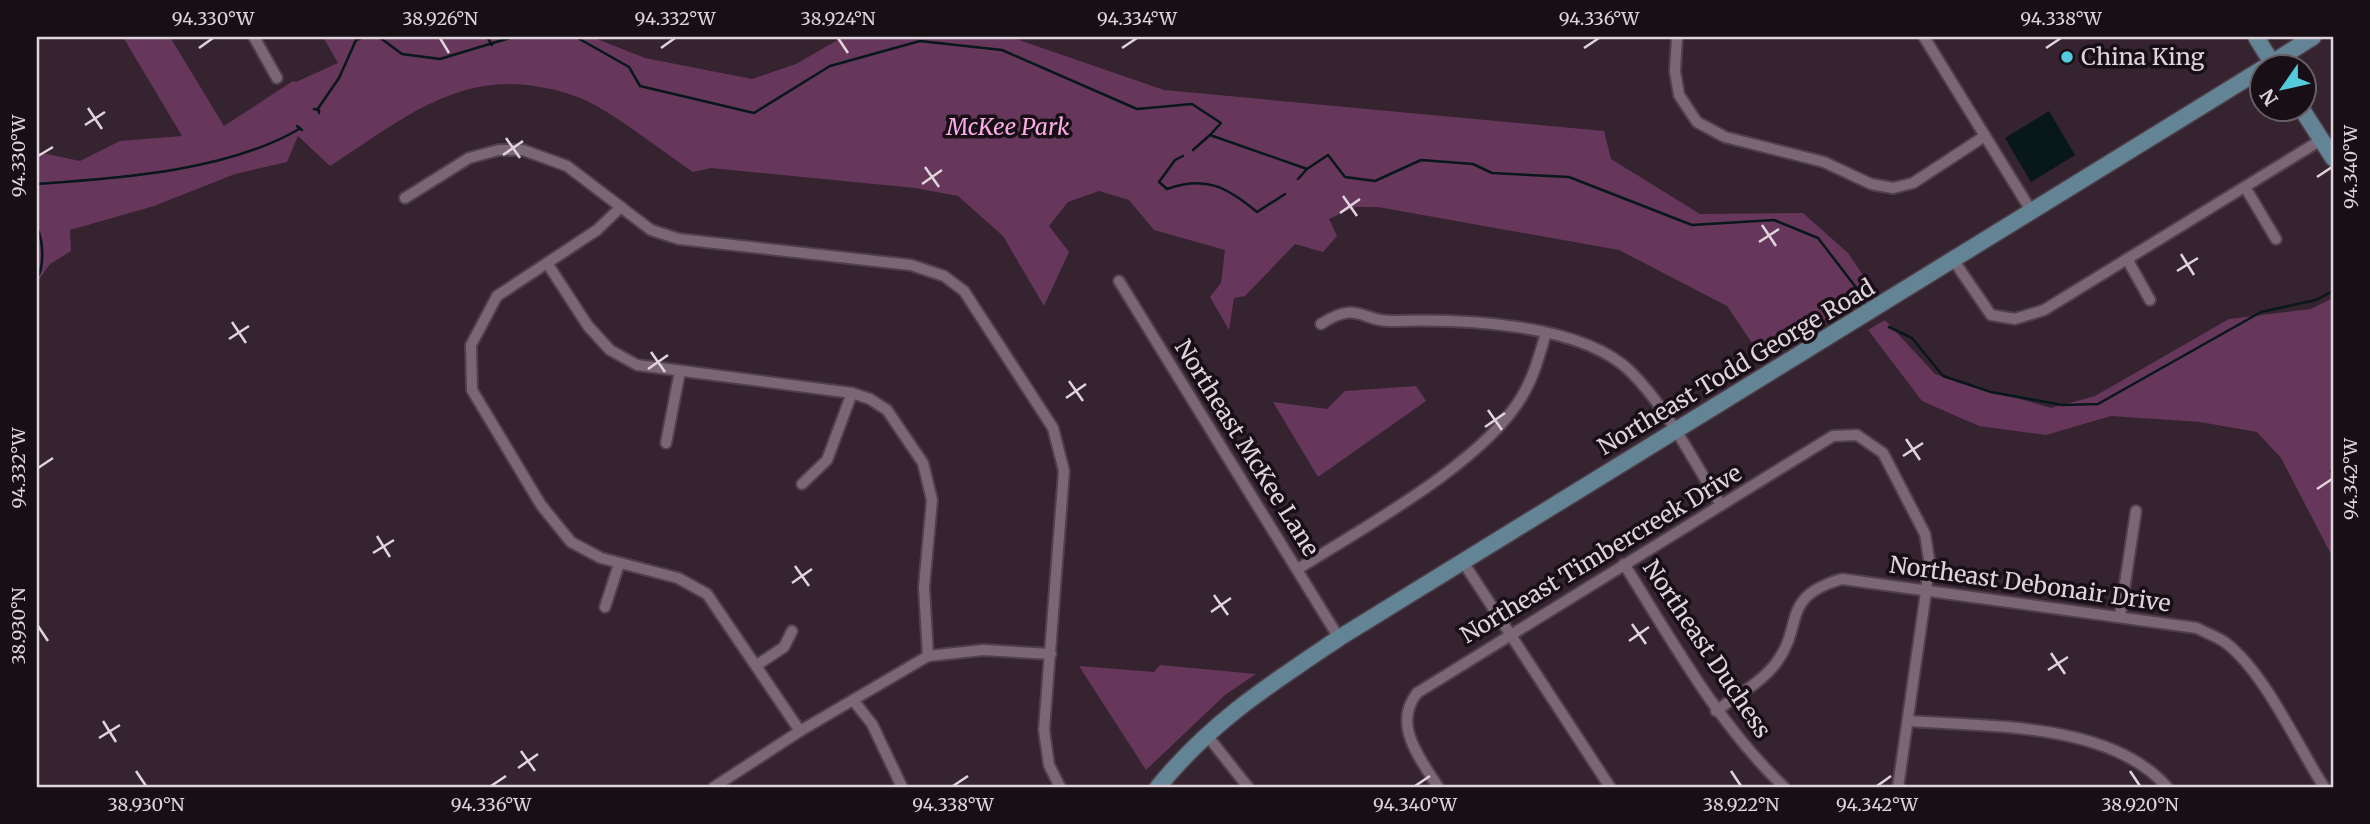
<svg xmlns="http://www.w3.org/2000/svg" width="2370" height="824" viewBox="0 0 2370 824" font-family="Merriweather,serif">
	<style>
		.green { fill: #66375a }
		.water { fill: #07171a }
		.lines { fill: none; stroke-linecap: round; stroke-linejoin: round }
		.stream { stroke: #07171a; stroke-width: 2.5 }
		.street-casing { stroke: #4f404b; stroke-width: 14 }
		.secondary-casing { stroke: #4f404b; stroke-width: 19 }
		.street { stroke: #7b6675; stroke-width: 10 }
		.secondary { stroke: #638495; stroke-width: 16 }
		.ticks { fill: none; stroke: #e0d4dc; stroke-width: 2.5 }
		.poi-dot { fill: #54cade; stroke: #170f15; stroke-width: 2.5 }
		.labels { text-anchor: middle; stroke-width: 7; stroke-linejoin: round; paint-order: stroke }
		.poi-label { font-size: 23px; fill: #e0d4dc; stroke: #170f15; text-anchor: start }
		.park-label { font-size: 23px; font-style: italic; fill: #fbace5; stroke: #170f15 }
		.street-label { font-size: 23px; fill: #e0d4dc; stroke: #170f15 }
		.neatline { fill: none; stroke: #e0d4dc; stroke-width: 2.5 }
		.ticks-label { font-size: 18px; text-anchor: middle; fill: #e0d4dc }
	</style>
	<rect width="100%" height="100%" fill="#352330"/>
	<!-- green -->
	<g class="green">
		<path d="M123,37H170L224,126L293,81L296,82L338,63L323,37H592L645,58L752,79L796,64L843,37H1010L1164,90L1604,131L1611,159L1700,214L1803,213L1848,253L1875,293L1765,362L1727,306L1619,250L1378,207H1355L1329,219L1337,236L1323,252L1295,244L1245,296L1234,298L1229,330L1210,297L1221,283L1225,250L1154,230L1129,200L1099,191L1068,202L1049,226L1069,252L1044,306L1003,236L958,196L915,188L711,168L693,172C662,151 632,127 600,108C584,98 563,91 545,88C458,69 399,122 330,166L298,136L287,162L235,174L154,206L70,230L71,251L50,264L37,282V152L80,161L120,141L182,136Z"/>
		<polygon points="2333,298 2333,469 2329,470 2333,477 2333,558 2281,458 2257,432 2200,422 2111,416 2046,435 1979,426 1922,401 1868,330 1885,320 1935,374 2051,408 2095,396 2229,319 2311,309"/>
		<polygon points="1416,386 1426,401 1318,477 1273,402 1327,409 1345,391"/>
		<polygon points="1160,665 1256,674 1225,695 1146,770 1079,666 1154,672"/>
	</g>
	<!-- water -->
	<polygon class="water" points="2049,111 2075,155 2031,182 2005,138"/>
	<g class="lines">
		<!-- stream -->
		<g class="stream">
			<polyline points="379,37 402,54 440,59 513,37"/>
			<polyline points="487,37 492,45"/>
			<polyline points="576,37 629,67 640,86 754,113 830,66 920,41 1002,50 1137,109 1192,104 1221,123 1210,135 1307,169 1328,155 1345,177 1375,181 1421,160 1473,164 1492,173 1569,177 1692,225 1774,220 1818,238 1858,290"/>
			<polyline points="314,109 319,110 319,113"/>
			<polyline points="317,110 339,78 356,40 364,37"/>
			<polyline points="297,126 302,130"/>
			<polyline points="1193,150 1210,135"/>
			<path d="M1183,156L1175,160L1159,182L1167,189C1205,175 1227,187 1257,212L1285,194"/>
			<polyline points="1298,179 1307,169"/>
			<path d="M37,184C119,178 228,171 299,129"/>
			<path d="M37,228C43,240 45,266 37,278"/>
			<polyline points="1889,327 1912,338 1943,376 1991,392 2062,405 2098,404 2261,312 2316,300 2333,291"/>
		</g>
		<!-- street casing -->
		<g class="street-casing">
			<g id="street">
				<polyline points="254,37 277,78"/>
				<polyline points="1677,37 1675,71 1679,95 1697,122 1725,137 1824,162 1871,184 1893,188 1913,183 1985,136"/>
				<polyline points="1924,37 2032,212"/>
				<polyline points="2245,187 2276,239"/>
				<polyline points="405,198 469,158 499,150 523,150 567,166 651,230 679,239 911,265 944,276 964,291 1053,428 1064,471 1044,730 1049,765 1060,787"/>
				<polyline points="621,207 597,230 497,296 471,345 472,390 541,505 571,542 601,558 678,578 707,594 800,731"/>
				<polyline points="2127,259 2150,300"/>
				<polyline points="1954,261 1991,315 2015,319 2044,310 2321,140"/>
				<polyline points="547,263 588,326 610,350 637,365 852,393 870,399 887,410 923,463 932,500 924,587 928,656"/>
				<polyline points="1119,281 1339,638"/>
				<path d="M1321,324C1359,299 1361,323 1396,321C1462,319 1582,323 1631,372C1668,409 1693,461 1721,505"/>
				<polyline points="666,443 680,371"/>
				<polyline points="802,484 827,460 852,393"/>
				<polyline points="1463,562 1610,787"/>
				<path d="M1624,564C1673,642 1717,723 1784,787"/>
				<path d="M1298,569C1364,527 1481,464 1521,398C1534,377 1539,356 1546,333"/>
				<polyline points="605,607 619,564"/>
				<polyline points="2120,616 2136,511"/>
				<polyline points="757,665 784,647 792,631"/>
				<polyline points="853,700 872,724 902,787"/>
				<path d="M1716,711C1736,696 1761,683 1776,663C1805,625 1779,597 1842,579L2197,628C2206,633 2218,637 2226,643C2265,673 2297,745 2324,787"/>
				<path d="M1909,721C1989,727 2110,722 2167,787"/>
				<polyline points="1206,734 1248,787"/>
				<polyline points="714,787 800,731 928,656 983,650 1051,654"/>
				<path d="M1438,787C1420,758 1392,725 1417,693L1833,436L1857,435L1883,453L1925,534L1929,559L1926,592L1898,787"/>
			</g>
		</g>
		<!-- secondary casing -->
		<g class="secondary-casing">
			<g id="secondary">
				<polyline points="2256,37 2274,66"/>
				<polyline points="2267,66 2313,37"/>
				<polyline points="2301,108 2333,158"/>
				<path d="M1158,787C1212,721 1269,685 1339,638L2262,69"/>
			</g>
		</g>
		<!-- street -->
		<use href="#street" class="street"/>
		<!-- secondary -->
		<use href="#secondary" class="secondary"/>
	</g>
	<!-- ticks -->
	<path class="ticks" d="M440,38L449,53M838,38L848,53M199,48L213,38M661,48L675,38M1122,48L1137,38M1584,48L1599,38M2046,48L2061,38M88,108L102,129M85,125L105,112M506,138L520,158M503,155L523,141M38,156L53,147M925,167L939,187M2317,177L2332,167M922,184L942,170M1343,196L1357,216M1340,213L1360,199M1762,225L1776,246M1759,242L1779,229M2181,254L2194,275M2177,271L2198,258M232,322L246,343M229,339L249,326M651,352L665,372M648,369L668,355M1069,381L1083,401M1066,398L1086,384M1488,410L1502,430M1485,427L1505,413M1906,439L1920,460M1903,456L1923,443M38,468L53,458M2317,489L2332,479M377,536L390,557M373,553L394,540M795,566L809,586M792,583L812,569M1214,595L1228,615M1211,612L1231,598M1632,624L1646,644M38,626L48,641M1629,641L1649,627M2051,653L2065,674M2048,670L2068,657M103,721L116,742M99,738L120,725M521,751L535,771M518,768L538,754M136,771L146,786M1731,771L1741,786M2130,771L2140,786M491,786L506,776M953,786L968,776M1415,786L1430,776M1877,786L1891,776"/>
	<!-- markers -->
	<circle class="poi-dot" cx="2067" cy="57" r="7"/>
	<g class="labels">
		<!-- poi labels -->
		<g class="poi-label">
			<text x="2081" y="65">China King</text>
		</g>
		<!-- park labels -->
		<g class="park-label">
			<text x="1008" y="135">McKee Park</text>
		</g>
		<!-- street labels -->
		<g class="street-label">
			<text transform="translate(1736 367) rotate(-31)" y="8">Northeast Todd George Road</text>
			<text transform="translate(1247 448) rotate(58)" y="8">Northeast McKee Lane</text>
			<text transform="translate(1601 554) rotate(-31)" y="8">Northeast Timbercreek Drive</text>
			<text transform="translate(2030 584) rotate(8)" y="8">Northeast Debonair Drive</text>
			<text transform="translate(1707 649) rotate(56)" y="8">Northeast Duchess</text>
		</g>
	</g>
	<!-- border -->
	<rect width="2370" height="824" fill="none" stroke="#170f15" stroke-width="77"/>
	<!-- north arrow -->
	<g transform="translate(2283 88) rotate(236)"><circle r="33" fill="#170f15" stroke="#675e65" stroke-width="2"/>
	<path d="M0-5L12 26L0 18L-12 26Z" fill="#54cade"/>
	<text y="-10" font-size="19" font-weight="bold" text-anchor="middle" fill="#e0d4dc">N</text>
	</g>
	<rect x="38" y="38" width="2294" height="748" class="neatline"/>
	<g class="ticks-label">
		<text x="213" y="25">94.330°W</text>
		<text x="440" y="25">38.926°N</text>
		<text x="675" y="25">94.332°W</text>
		<text x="838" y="25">38.924°N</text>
		<text x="1137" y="25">94.334°W</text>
		<text x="1599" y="25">94.336°W</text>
		<text x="2061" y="25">94.338°W</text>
		<text transform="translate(19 156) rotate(-90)" y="6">94.330°W</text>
		<text transform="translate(2351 167) rotate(-90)" y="6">94.340°W</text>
		<text transform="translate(19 468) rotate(-90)" y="6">94.332°W</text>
		<text transform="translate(2351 479) rotate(-90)" y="6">94.342°W</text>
		<text transform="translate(19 626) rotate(-90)" y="6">38.930°N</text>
		<text x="146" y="811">38.930°N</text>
		<text x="491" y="811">94.336°W</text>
		<text x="953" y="811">94.338°W</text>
		<text x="1415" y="811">94.340°W</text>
		<text x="1741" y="811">38.922°N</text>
		<text x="1877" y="811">94.342°W</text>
		<text x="2140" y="811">38.920°N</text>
	</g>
</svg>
